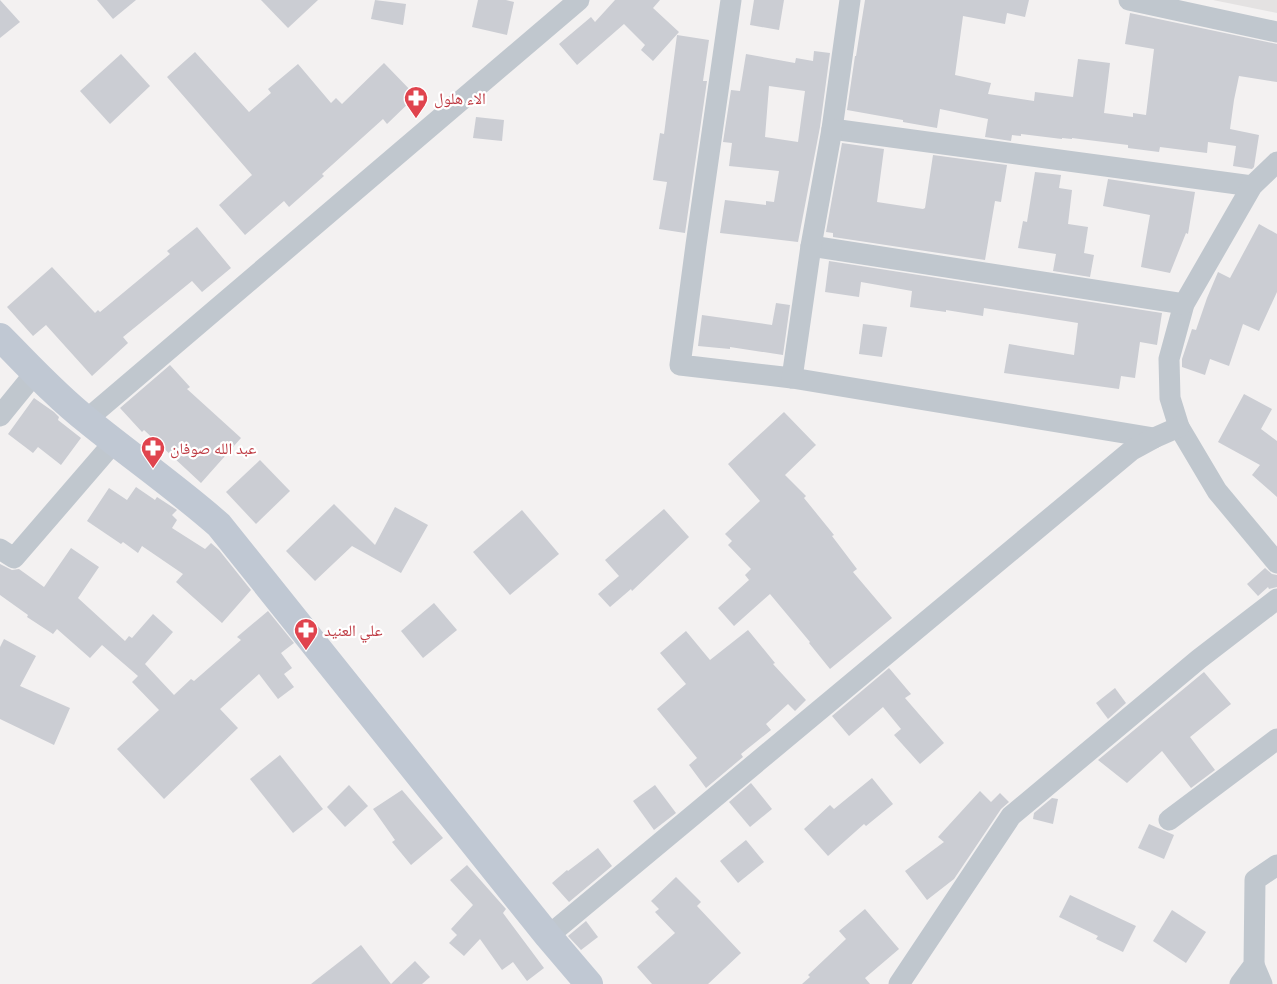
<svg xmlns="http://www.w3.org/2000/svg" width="1277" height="984" viewBox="0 0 1277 984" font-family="'Fira Sans Condensed','Noto Naskh Arabic',sans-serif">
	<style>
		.education { fill: #e4e2e2 }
		.building { fill: #cbcdd3; fill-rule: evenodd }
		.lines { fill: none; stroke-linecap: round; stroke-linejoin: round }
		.street { stroke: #c0c7ce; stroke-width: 21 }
		.secondary { stroke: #c0c8d3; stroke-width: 28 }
		.labels { text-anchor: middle; stroke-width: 4.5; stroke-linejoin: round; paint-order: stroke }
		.health-label { font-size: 16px; fill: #be3a42; stroke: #fff; text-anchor: start }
	</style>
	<rect width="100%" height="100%" fill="#f3f1f1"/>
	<!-- education -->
	<polygon class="education" points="1213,0 1277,0 1277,13"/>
	<!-- building -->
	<g class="building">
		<polygon points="0,0 20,22 0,38"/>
		<polygon points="97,0 136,0 113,19"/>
		<polygon points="261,0 318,0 288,28"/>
		<polygon points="375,0 406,4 403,25 371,19"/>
		<polygon points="478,0 506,0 514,2 507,35 472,27"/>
		<polygon points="615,0 660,0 653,8 679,32 653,61 641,50 645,45 624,24 577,65 559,44 591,17 595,22"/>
		<polygon points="754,0 784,0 779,30 750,25"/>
		<polygon points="865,0 1029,0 1025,17 1007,13 1005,24 963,16 955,75 991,83 988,94 1034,101 1035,92 1073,97 1078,59 1110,63 1104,113 1133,117 1133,113 1146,115 1154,49 1125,44 1130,13 1277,44 1277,82 1239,76 1234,100 1230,129 1259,135 1254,167 1252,169 1233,166 1236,146 1208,142 1207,153 1160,147 1159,152 1128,148 1128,145 1072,138 1072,139 1062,138 1062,139 1021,134 1021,136 1012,135 1011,141 985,137 988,119 940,109 937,128 903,122 903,120 847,110 855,56 856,56"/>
		<polygon points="677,35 709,40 703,81 707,81 685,233 659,229 667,182 653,180 660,133 664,134"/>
		<path d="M814,51L830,53L820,127L798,242L720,233L725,200L766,205V201L774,202L779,171L729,166L732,143L723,142L731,90L740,91L746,54L795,63L796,58L813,61ZM769,86L805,91L798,142L765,137Z"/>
		<polygon points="195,52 249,112 271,93 268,89 298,64 331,103 336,98 342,104 384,63 416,96 387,124 383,119 322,174 324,176 289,207 284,201 245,235 219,205 252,175 167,77"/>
		<polygon points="121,54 150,86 110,124 80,91"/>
		<polygon points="476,117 504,120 502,141 473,138"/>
		<polygon points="842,143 884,149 877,202 923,209 925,208 933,155 1007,165 1001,202 995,201 985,260 833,237 833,233 826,232"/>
		<polygon points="1035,172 1061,175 1059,188 1072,190 1068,224 1088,227 1084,253 1094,255 1090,277 1053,271 1056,254 1018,248 1023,221 1027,222"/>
		<polygon points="1108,179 1195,192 1188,234 1186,233 1170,273 1141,267 1150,215 1103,206"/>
		<polygon points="1259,224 1277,234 1277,292 1259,331 1243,324 1229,366 1210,359 1205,375 1182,367 1182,359 1192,329 1196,330 1207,298 1218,272 1230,278"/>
		<polygon points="197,227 231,268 202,292 192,281 123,337 128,343 92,376 46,325 33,336 7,307 52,267 95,313 98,310 100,312 170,254 167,251"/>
		<polygon points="829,261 1162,313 1157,345 1140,342 1135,378 1121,376 1119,389 1004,373 1009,344 1074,355 1078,323 984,308 983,316 946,310 946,312 910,307 912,291 861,282 859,297 825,292"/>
		<polygon points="776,303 790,305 783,355 730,347 730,349 698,346 702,315 772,325"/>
		<polygon points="863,324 887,327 882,357 859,354"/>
		<polygon points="170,365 190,387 187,389 241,438 201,483 144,430 142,432 120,408"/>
		<polygon points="1244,394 1272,409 1261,429 1277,441 1277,497 1252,475 1260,465 1218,442"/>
		<polygon points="34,398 54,412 59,417 58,420 81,438 61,465 38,447 33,453 8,434"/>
		<polygon points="784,412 816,445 785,475 806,496 804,498 834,535 832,536 857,569 853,572 892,618 830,669 809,643 810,642 770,594 734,626 718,608 749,580 745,575 751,569 728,545 732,541 725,534 760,501 728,464"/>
		<polygon points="260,460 290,491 256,524 226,492"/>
		<polygon points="136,487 155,500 157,497 177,510 172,515 177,520 172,528 205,549 211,543 219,550 251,590 222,623 176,582 183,574 142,546 138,553 123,542 121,544 87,521 109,488 127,500"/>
		<polygon points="334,504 375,545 395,507 428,525 401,573 352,546 315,581 286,551"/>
		<polygon points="664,509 689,537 632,591 631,589 610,607 598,594 619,576 605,560"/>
		<polygon points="522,510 559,554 510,595 473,552"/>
		<polygon points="71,548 99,567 78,598 125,641 129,636 132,638 153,614 173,632 145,664 174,695 191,679 194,681 241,640 237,637 268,611 294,643 281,653 292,668 284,674 294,687 278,699 259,674 220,709 238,728 164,799 117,749 159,710 132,682 138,676 102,645 90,658 57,629 53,634 27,617 28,615 0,595 0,564 12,570 19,569 44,587"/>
		<polygon points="1265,568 1272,574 1277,575 1277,587 1269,589 1268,587 1258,596 1247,584"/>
		<polygon points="434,603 457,630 423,658 401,631"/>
		<polygon points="748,630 775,663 773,664 806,700 795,711 788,704 766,724 771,730 741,754 743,757 706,788 689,765 697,758 657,709 686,684 660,653 686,631 710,660"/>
		<polygon points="4,639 36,656 20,686 70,708 54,745 0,719 0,647"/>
		<polygon points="889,668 911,694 905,698 944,743 920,764 894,735 901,729 883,707 849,736 832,716"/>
		<polygon points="1204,672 1231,704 1190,737 1215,770 1191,788 1162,751 1127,783 1098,760"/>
		<polygon points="1115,688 1126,703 1108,719 1096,703"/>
		<polygon points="280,755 323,809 293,833 250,779"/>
		<polygon points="872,778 893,804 866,826 864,824 828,856 804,829 830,805 834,809"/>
		<polygon points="751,783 772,809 750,827 729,802"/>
		<polygon points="349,785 368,806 345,827 327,807"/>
		<polygon points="655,785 676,813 654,830 633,801"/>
		<polygon points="402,790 443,838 411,865 392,842 395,840 373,809"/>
		<polygon points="980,791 991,802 1000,793 1009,802 1001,809 954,879 927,900 905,871 944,842 938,837"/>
		<polygon points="1052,798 1058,799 1053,824 1033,819 1034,813"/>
		<polygon points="1149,824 1174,835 1164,859 1138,848"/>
		<polygon points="746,840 764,862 738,883 720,861"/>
		<polygon points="598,848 612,866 569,902 552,883 567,870 568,871"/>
		<polygon points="467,865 506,909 503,913 544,968 527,981 513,962 502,970 480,939 464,956 449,943 457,935 451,929 473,905 450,880"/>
		<polygon points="676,877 701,902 697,906 741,953 708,984 652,984 637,967 675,933 655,912 659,909 651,901"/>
		<polygon points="1070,895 1136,926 1123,952 1096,939 1098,936 1059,917"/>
		<polygon points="865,909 899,949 865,978 870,984 802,984 810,977 808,975 846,939 839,931"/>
		<polygon points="1172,910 1206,932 1186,963 1153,941"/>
		<polygon points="586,921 598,937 581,950 568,936"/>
		<polygon points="361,945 391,984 311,984"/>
		<polygon points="415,961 430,977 422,984 391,984"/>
	</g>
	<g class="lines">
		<!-- street -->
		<g class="street">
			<polyline points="731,0 696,245 680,365 792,378 1154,438"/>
			<polyline points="850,0 832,129 1252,186"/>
			<polyline points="1129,0 1277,32"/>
			<polyline points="1277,162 1252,186 1184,304 1169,359 1170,398 1179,427 1217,491 1277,563"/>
			<polyline points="811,246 1184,304"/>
			<polyline points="792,378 811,246 832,129"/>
			<polyline points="0,416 35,373"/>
			<polyline points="86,420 579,0"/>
			<polyline points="0,549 14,558 115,441"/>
			<polyline points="1169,820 1277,739"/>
			<polyline points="548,936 1132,450 1154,438 1179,427"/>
			<polyline points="1254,965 1262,984"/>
			<polyline points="899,984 1011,816 1199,659 1277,599"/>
			<polyline points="1240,984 1254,965 1255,880 1277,865"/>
		</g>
		<!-- secondary -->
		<path class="secondary" d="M0,337C28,365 56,396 88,421C131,456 177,488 219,525L548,936L589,984"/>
	</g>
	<!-- icons -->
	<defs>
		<g id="pharmacy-pin" transform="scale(1.25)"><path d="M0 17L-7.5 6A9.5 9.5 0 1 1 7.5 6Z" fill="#e0444e" stroke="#fff"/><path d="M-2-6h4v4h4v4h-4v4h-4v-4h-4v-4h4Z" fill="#fff"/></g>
	</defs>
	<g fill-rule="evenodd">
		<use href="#pharmacy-pin" x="416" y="98"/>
		<use href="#pharmacy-pin" x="153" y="448"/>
		<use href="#pharmacy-pin" x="306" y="630"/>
	</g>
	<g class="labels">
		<!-- health labels -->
		<g class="health-label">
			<text x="434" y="104">الاء هلول</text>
			<text x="170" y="454">عبد الله صوفان</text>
			<text x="324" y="636">علي العنيد</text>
		</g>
	</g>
</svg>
